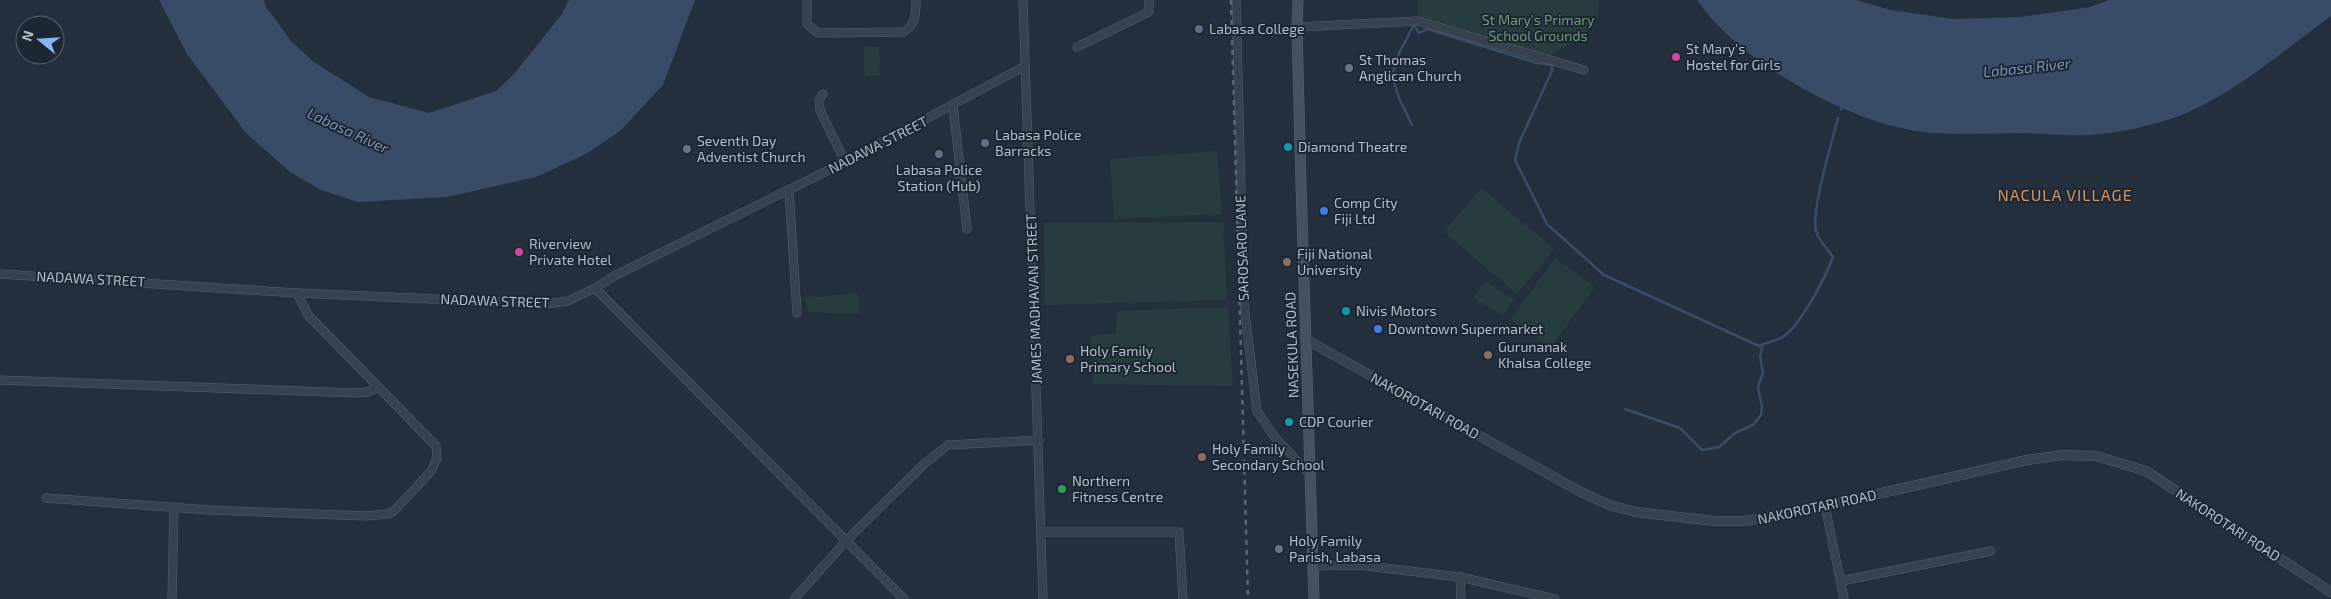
<svg xmlns="http://www.w3.org/2000/svg" width="2331" height="599" viewBox="0 0 2331 599" font-family="'Exo 2',sans-serif">
	<style>
		.green { fill: #263c3f }
		.water { fill: #394c67 }
		.lines { fill: none; stroke-linecap: round; stroke-linejoin: round }
		.stream { stroke: #394c67; stroke-width: 2.5 }
		.minor-casing { stroke: #565f6c; stroke-width: 9 }
		.tertiary-casing { stroke: #565f6c; stroke-width: 10 }
		.secondary-casing { stroke: #565f6c; stroke-width: 11 }
		.minor { stroke: #38414e; stroke-width: 8 }
		.tertiary { stroke: #38414e; stroke-width: 9 }
		.secondary { stroke: #465061; stroke-width: 10 }
		.rail { stroke: #5a6575; stroke-width: 2.5; stroke-dasharray: 5 5; stroke-linecap: butt }
		.service-dot { fill: #5c6f8a; stroke: #1d2633; stroke-width: 2 }
		.hotel-dot { fill: #d1479c; stroke: #1d2633; stroke-width: 2 }
		.worship-dot { fill: #6b7280; stroke: #1d2633; stroke-width: 2 }
		.culture-dot { fill: #0f9aa8; stroke: #1d2633; stroke-width: 2 }
		.shop-dot { fill: #3f7fe0; stroke: #1d2633; stroke-width: 2 }
		.education-dot { fill: #8d6e63; stroke: #1d2633; stroke-width: 2 }
		.leisure-dot { fill: #2e9e5b; stroke: #1d2633; stroke-width: 2 }
		.labels { text-anchor: middle; stroke-width: 4; stroke-linejoin: round; paint-order: stroke }
		.park-label { font-size: 14px; fill: #6b9a76; stroke: #1d2633 }
		.poi-label { font-size: 14px; fill: #b4bcc9; stroke: #1d2633; text-anchor: start }
		.street-label { font-size: 14px; fill: #b4bcc9; stroke: #1d2633 }
		.water-label { font-size: 15px; font-style: italic; fill: #7c92b1; stroke: #1d2633 }
		.quarter-label { font-size: 16px; letter-spacing: 1px; fill: #d59563; stroke: #1d2633 }
	</style>
	<rect width="100%" height="100%" fill="#242f3e"/>
	<!-- green -->
	<g class="green">
		<path d="M1418,0H1598C1606,31 1563,47 1542,60L1418,21Z"/>
		<polygon points="864,47 879,47 880,75 865,76"/>
		<polygon points="1217,151 1222,214 1114,219 1110,159"/>
		<polygon points="1481,188 1554,249 1517,294 1444,232"/>
		<polygon points="1223,222 1227,300 1045,305 1044,223"/>
		<polygon points="1555,258 1595,287 1550,348 1511,319"/>
		<polygon points="1485,281 1514,300 1503,316 1474,298"/>
		<polygon points="858,293 859,314 809,312 805,298"/>
		<polygon points="1228,307 1233,386 1093,384 1090,336 1116,333 1117,311"/>
	</g>
	<!-- water -->
	<g class="water">
		<polygon points="159,0 264,0 266,7 291,41 314,62 369,97 429,113 496,91 514,74 562,14 569,0 695,0 663,85 620,131 586,154 536,177 447,197 358,202 321,190 290,172 246,133 187,54"/>
		<path d="M1697,0H1856L1891,10L1953,19L2021,17L2090,7L2109,0H2331V16C2284,50 2231,97 2176,117C2150,126 2119,133 2091,135C2069,136 2045,134 2023,133C1988,133 1951,136 1917,131C1846,121 1737,60 1697,0Z"/>
	</g>
	<g class="lines">
		<!-- stream -->
		<g class="stream">
			<polyline points="1841,110 1842,106"/>
			<path d="M1412,125L1399,98L1392,75L1399,53L1414,25L1419,33L1427,29L1537,63L1552,65V71L1519,143L1515,160L1547,224L1604,275L1759,346C1766,343 1774,341 1781,338C1799,329 1826,276 1833,257C1828,249 1818,240 1816,231C1811,210 1832,142 1838,118"/>
			<polyline points="1625,409 1680,428 1702,450 1719,447 1735,433 1753,425 1761,415 1762,407 1758,387 1763,373 1760,357 1763,344"/>
		</g>
		<!-- minor casing -->
		<g class="minor-casing">
			<g id="minor">
				<path d="M807,0V24L818,33L903,32C916,25 916,15 916,0"/>
				<polyline points="1023,0 1043,599"/>
				<polyline points="1236,0 1244,304 1257,411 1273,435 1311,476"/>
				<polyline points="1297,27 1418,21 1584,70"/>
				<polyline points="1077,47 1149,12 1149,0"/>
				<polyline points="823,94 819,100 820,110 845,162"/>
				<polyline points="953,106 967,229"/>
				<polyline points="789,190 797,313"/>
				<polyline points="0,274 297,293 547,304 568,301 595,288 616,275 845,162 1025,66"/>
				<polyline points="595,288 904,599"/>
				<polyline points="0,380 355,393 368,392 378,387"/>
				<polyline points="46,498 209,510 367,516 387,514 394,511 431,471 437,458 436,446 308,315 297,293"/>
				<polyline points="1825,506 1844,599"/>
				<polyline points="1042,532 1179,532 1183,599"/>
				<polyline points="1313,566 1358,565 1460,577 1555,599"/>
				<polyline points="1460,577 1461,599"/>
				<polyline points="1841,581 1991,551"/>
				<polyline points="172,599 174,507"/>
				<polyline points="794,599 846,541 924,464 948,445 1039,440"/>
			</g>
		</g>
		<!-- tertiary casing -->
		<g class="tertiary-casing">
			<polyline id="tertiary" points="1305,339 1579,491 1609,505 1636,512 1714,521 1745,521 1825,506 2027,460 2063,455 2096,456 2146,471 2331,592"/>
		</g>
		<!-- secondary casing -->
		<g class="secondary-casing">
			<polyline id="secondary" points="1298,0 1297,27 1301,184 1314,599"/>
		</g>
		<!-- minor -->
		<use href="#minor" class="minor"/>
		<!-- tertiary -->
		<use href="#tertiary" class="tertiary"/>
		<!-- secondary -->
		<use href="#secondary" class="secondary"/>
		<!-- rail -->
		<polyline class="rail" points="1231,0 1248,599"/>
	</g>
	<!-- markers -->
	<g class="service-dot">
		<circle cx="1199" cy="29" r="5"/>
		<circle cx="985" cy="143" r="5"/>
		<circle cx="939" cy="154" r="5"/>
	</g>
	<g class="hotel-dot">
		<circle cx="1676" cy="57" r="5"/>
		<circle cx="519" cy="252" r="5"/>
	</g>
	<g class="worship-dot">
		<circle cx="1349" cy="68" r="5"/>
		<circle cx="687" cy="149" r="5"/>
		<circle cx="1279" cy="549" r="5"/>
	</g>
	<g class="culture-dot">
		<circle cx="1288" cy="147" r="5"/>
		<circle cx="1346" cy="311" r="5"/>
		<circle cx="1289" cy="422" r="5"/>
	</g>
	<g class="shop-dot">
		<circle cx="1324" cy="211" r="5"/>
		<circle cx="1378" cy="329" r="5"/>
	</g>
	<g class="education-dot">
		<circle cx="1287" cy="262" r="5"/>
		<circle cx="1488" cy="355" r="5"/>
		<circle cx="1070" cy="359" r="5"/>
		<circle cx="1202" cy="457" r="5"/>
	</g>
	<circle class="leisure-dot" cx="1062" cy="489" r="5"/>
	<g class="labels">
		<!-- park labels -->
		<g class="park-label">
			<text x="1538" y="25">St Mary's Primary<tspan x="1538" dy="16">School Grounds</tspan></text>
		</g>
		<!-- poi labels -->
		<g class="poi-label">
			<text x="1209" y="34">Labasa College</text>
			<text x="1686" y="54">St Mary's<tspan x="1686" dy="16">Hostel for Girls</tspan></text>
			<text x="1359" y="65">St Thomas<tspan x="1359" dy="16">Anglican Church</tspan></text>
			<text x="995" y="140">Labasa Police<tspan x="995" dy="16">Barracks</tspan></text>
			<text x="697" y="146">Seventh Day<tspan x="697" dy="16">Adventist Church</tspan></text>
			<text x="1298" y="152">Diamond Theatre</text>
			<text x="939" y="175" text-anchor="middle">Labasa Police<tspan x="939" dy="16">Station (Hub)</tspan></text>
			<text x="1334" y="208">Comp City<tspan x="1334" dy="16">Fiji Ltd</tspan></text>
			<text x="529" y="249">Riverview<tspan x="529" dy="16">Private Hotel</tspan></text>
			<text x="1297" y="259">Fiji National<tspan x="1297" dy="16">University</tspan></text>
			<text x="1356" y="316">Nivis Motors</text>
			<text x="1388" y="334">Downtown Supermarket</text>
			<text x="1498" y="352">Gurunanak<tspan x="1498" dy="16">Khalsa College</tspan></text>
			<text x="1080" y="356">Holy Family<tspan x="1080" dy="16">Primary School</tspan></text>
			<text x="1299" y="427">CDP Courier</text>
			<text x="1212" y="454">Holy Family<tspan x="1212" dy="16">Secondary School</tspan></text>
			<text x="1072" y="486">Northern<tspan x="1072" dy="16">Fitness Centre</tspan></text>
			<text x="1289" y="546">Holy Family<tspan x="1289" dy="16">Parish, Labasa</tspan></text>
		</g>
		<!-- street labels -->
		<g class="street-label">
			<text transform="translate(878 145) rotate(-27)" y="5">NADAWA STREET</text>
			<text transform="translate(1242 248) rotate(-92)" y="5">SAROSARO LANE</text>
			<text transform="translate(91 279) rotate(3)" y="5">NADAWA STREET</text>
			<text transform="translate(1034 299) rotate(-92)" y="5">JAMES MADHAVAN STREET</text>
			<text transform="translate(495 301) rotate(2)" y="5">NADAWA STREET</text>
			<text transform="translate(1292 345) rotate(-92)" y="5">NASEKULA ROAD</text>
			<text transform="translate(1425 406) rotate(29)" y="5">NAKOROTARI ROAD</text>
			<text transform="translate(1817 507) rotate(-12)" y="5">NAKOROTARI ROAD</text>
			<text transform="translate(2228 525) rotate(33)" y="5">NAKOROTARI ROAD</text>
		</g>
		<!-- water labels -->
		<g class="water-label">
			<text transform="translate(2027 68) rotate(-6)" y="5">Labasa River</text>
			<text transform="translate(348 131) rotate(25)" y="5">Labasa River</text>
		</g>
		<!-- quarter labels -->
		<g class="quarter-label">
			<text x="2065" y="201">NACULA VILLAGE</text>
		</g>
	</g>
	<!-- north arrow -->
	<g transform="translate(40 40) rotate(288)"><circle r="24" fill="#1d2633" stroke="#59626f"/>
	<path d="M0-4L9 19L0 12L-9 19Z" fill="#8ab4f8"/>
	<text y="-8" font-size="14" font-weight="bold" text-anchor="middle" fill="#b4bcc9">N</text>
	</g>
</svg>
